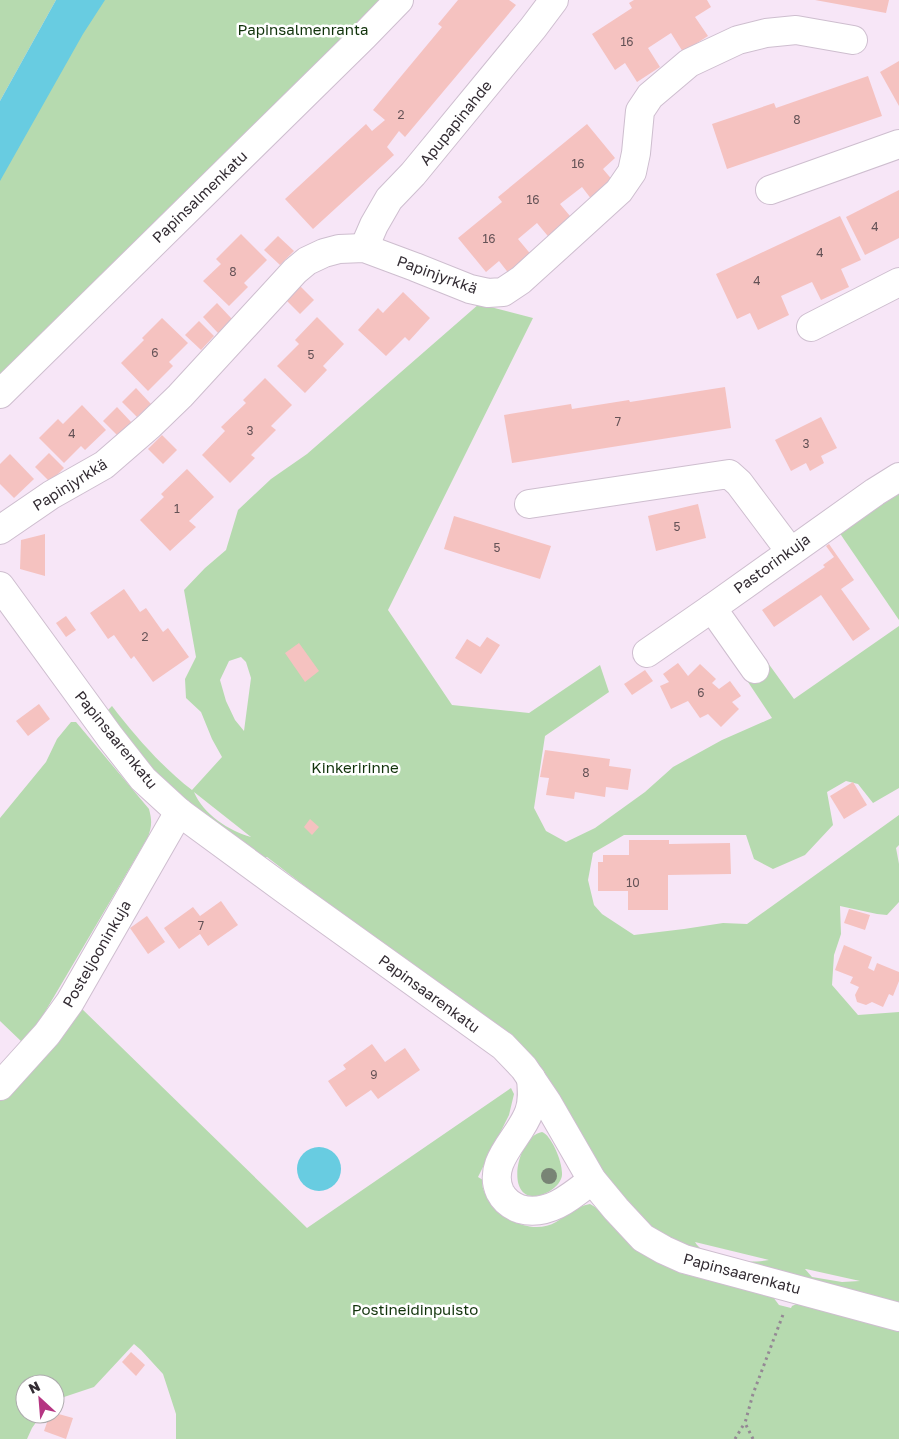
<svg xmlns="http://www.w3.org/2000/svg" width="899" height="1439" viewBox="0 0 899 1439" font-family="'Golos Text',sans-serif">
	<style>
		.green { fill: #b6daaf; fill-rule: evenodd }
		.water { fill: #68cce1 }
		.building { fill: #f5c2c0 }
		.lines { fill: none; stroke-linecap: round; stroke-linejoin: round }
		.minor-casing { stroke: #cebecf; stroke-width: 30 }
		.path { stroke: #948894; stroke-width: 3; stroke-dasharray: 2.5 4; stroke-linecap: butt }
		.minor { stroke: #fff; stroke-width: 28 }
		.tree { fill: #788475 }
		.labels { text-anchor: middle; stroke-width: 5; stroke-linejoin: round; paint-order: stroke }
		.number-label { font-size: 12px; fill: #645256 }
		.park-label { font-size: 15px; fill: #11330b; stroke: #fff }
		.street-label { font-size: 15px; fill: #332c33; stroke: #fff }
	</style>
	<rect width="100%" height="100%" fill="#f7e6f7"/>
	<!-- green -->
	<g class="green">
		<polygon points="0,0 56,0 0,101"/>
		<polygon points="100,0 385,0 0,382 0,161"/>
		<path d="M479,304L533,318L388,610L452,705L529,713L600,665L609,692L545,736L534,808L546,831L566,842L595,828L645,792L673,767L722,740L772,718L746,679L768,663L794,699L899,626V788L873,803L858,784L846,781L827,792L833,825L805,855L773,869L754,859L746,835H624L593,853L588,880L594,905L602,914L634,935L684,929L723,923L747,924L899,815V845L896,848L899,864V902L887,915L877,914L840,906L841,934L834,955L832,985L858,1015L899,1012V1302L734,1265L721,1259L697,1255L670,1243L646,1225L632,1213L602,1177L589,1157L580,1141L574,1124L550,1081L536,1062L515,1039L323,900L267,857L261,859L186,803L151,769L105,713L112,706C135,736 163,768 192,790L222,757L212,739L201,712L186,698L185,679L196,657L184,590L205,568L226,550L238,510L271,479L307,454ZM241,657L246,662L251,678L244,731L235,720L226,701L220,680L229,661ZM194,792L251,837C229,831 203,814 194,792ZM695,1242L769,1260C748,1264 707,1262 695,1242ZM805,1269H806L860,1281L842,1282L812,1277Z"/>
		<polygon points="899,490 899,620 839,532"/>
		<path d="M71,722H76L149,809C152,820 152,826 148,837L29,1039L23,1043L0,1021V818L46,762L57,739Z"/>
		<path d="M80,1007L307,1228L511,1088L514,1094L509,1115L478,1177L483,1180C480,1190 489,1200 496,1207C501,1211 505,1216 511,1219C523,1228 543,1230 556,1222C569,1214 575,1207 590,1204L595,1207L629,1243L651,1257L680,1273L773,1297L779,1305L791,1308L792,1306L801,1302L899,1327V1439H176V1414L163,1374L141,1350L134,1344L94,1387L55,1400V1384H25V1414H42L32,1428L27,1439H0V1096L36,1066L50,1052Z"/>
		<path d="M542,1132C552,1135 566,1169 561,1179C558,1186 551,1191 544,1194C502,1209 516,1136 542,1132Z"/>
	</g>
	<!-- water -->
	<g class="water">
		<polygon points="56,0 105,0 83,34 0,181 0,101"/>
		<circle cx="319" cy="1169" r="22"/>
	</g>
	<!-- building -->
	<g class="building">
		<polygon points="458,0 509,0 516,5 405,137 399,131 387,147 394,155 313,229 285,199 366,124 372,131 385,120 373,110 442,27 438,24"/>
		<polygon points="634,0 707,0 711,7 695,17 708,36 683,52 671,33 648,48 660,67 637,82 625,63 615,70 592,34 632,8 629,3"/>
		<polygon points="815,0 889,0 886,13"/>
		<polygon points="899,61 899,106 880,72"/>
		<polygon points="868,76 882,116 727,169 712,124 774,103 776,108"/>
		<polygon points="587,124 615,158 603,169 614,182 592,200 582,187 560,204 575,222 552,241 537,223 518,239 533,257 510,275 499,261 486,272 458,238 502,202 498,197"/>
		<polygon points="899,190 899,238 865,255 846,217"/>
		<polygon points="840,216 861,260 841,269 849,287 821,300 812,282 781,296 789,315 758,330 750,313 737,319 716,274"/>
		<polygon points="241,234 267,260 244,283 248,287 229,306 203,281 221,264 216,259"/>
		<polygon points="278,236 294,251 280,265 264,250"/>
		<polygon points="299,285 314,300 300,314 285,299"/>
		<polygon points="403,292 430,318 409,341 405,337 386,356 358,330 378,308 383,313"/>
		<polygon points="217,303 232,319 218,333 203,317"/>
		<polygon points="317,317 344,344 323,366 327,370 305,393 277,366 299,344 295,340"/>
		<polygon points="162,318 188,343 169,362 173,366 148,391 121,363 144,340 142,338"/>
		<polygon points="199,321 214,336 201,350 185,335"/>
		<polygon points="265,378 292,405 271,426 276,430 251,455 255,458 230,483 202,455 225,431 221,427 246,403 243,400"/>
		<polygon points="725,387 731,428 512,463 504,415 571,404 572,409 629,400 630,402"/>
		<polygon points="136,388 151,404 137,417 122,402"/>
		<polygon points="82,405 106,430 85,450 81,446 64,463 39,438 58,419 63,424"/>
		<polygon points="117,407 132,423 118,436 103,421"/>
		<polygon points="821,417 837,448 821,456 824,463 810,471 806,463 791,471 775,440"/>
		<polygon points="162,435 177,450 163,464 148,449"/>
		<polygon points="49,453 64,468 50,482 35,467"/>
		<polygon points="10,454 34,479 14,498 0,484 0,464"/>
		<polygon points="187,469 214,497 189,521 196,527 170,551 140,520 164,497 161,494"/>
		<polygon points="698,504 706,538 656,551 648,516"/>
		<polygon points="454,516 551,546 540,579 444,549"/>
		<polygon points="45,534 45,576 20,569 21,540"/>
		<polygon points="829,544 854,580 841,589 870,629 853,641 821,595 774,627 762,610 825,567 823,565 834,557 826,546"/>
		<polygon points="124,589 140,612 146,608 163,632 168,628 189,657 153,682 134,656 131,659 114,635 108,639 90,613"/>
		<polygon points="66,616 76,630 66,637 56,623"/>
		<polygon points="487,637 500,645 481,674 455,658 467,639 480,647"/>
		<polygon points="299,643 319,671 305,682 285,653"/>
		<polygon points="678,663 688,676 700,664 716,679 712,683 719,689 730,681 741,696 732,702 739,709 721,727 708,714 700,718 688,701 671,709 660,686 669,682 663,674"/>
		<polygon points="645,670 653,681 632,695 624,684"/>
		<polygon points="39,704 50,719 28,736 16,721"/>
		<polygon points="545,750 610,759 609,766 631,769 628,790 606,787 605,797 575,792 574,799 546,795 549,778 540,777"/>
		<polygon points="853,782 867,805 844,819 830,796"/>
		<polygon points="310,819 319,827 312,835 304,827"/>
		<polygon points="629,840 669,840 669,844 730,843 731,874 668,875 668,910 628,910 628,891 598,891 598,862 603,862 603,855 629,855"/>
		<polygon points="221,901 238,925 208,946 200,934 179,949 164,928 193,907 200,916"/>
		<polygon points="849,909 870,915 865,930 844,923"/>
		<polygon points="147,916 165,942 148,954 130,928"/>
		<polygon points="844,945 872,957 868,968 874,971 877,963 899,972 899,981 893,996 889,994 883,1007 872,1002 866,1005 857,1002 855,995 859,987 850,983 853,977 835,970"/>
		<polygon points="372,1044 385,1062 405,1048 420,1070 378,1099 371,1090 346,1107 328,1081 346,1069 343,1065"/>
		<polygon points="131,1352 145,1365 136,1376 122,1362"/>
		<polygon points="55,1413 73,1418 66,1439 44,1431 50,1414 55,1414"/>
	</g>
	<g class="lines">
		<!-- minor casing -->
		<g class="minor-casing">
			<g id="minor">
				<polyline points="770,190 899,144"/>
				<polyline points="364,248 374,225 389,199 413,174 533,28 554,0"/>
				<polyline points="811,327 899,282"/>
				<polyline points="0,394 364,36 399,0"/>
				<polyline points="529,504 729,474 739,483 790,551"/>
				<polyline points="0,530 51,495 104,465 149,426 180,396 295,271 307,261 324,253 339,249 364,248 415,267 470,289 488,293 503,292 521,280 619,191 632,172 636,153 640,111 650,96 689,63 738,40 766,33 796,30 853,40"/>
				<polyline points="0,586 110,737 143,779 179,812 284,889 503,1046 524,1068 547,1102 592,1180 616,1209 643,1238 664,1250 684,1259 899,1317"/>
				<polyline points="712,608 755,669"/>
				<polyline points="647,653 712,608 875,492 899,477"/>
				<path d="M531,1078C532,1090 533,1101 529,1112C520,1138 486,1162 500,1192C504,1200 512,1206 520,1209C548,1217 572,1196 592,1180"/>
				<polyline points="0,1086 47,1034 70,1002 179,812"/>
			</g>
		</g>
		<!-- path -->
		<g class="path">
			<polyline points="735,1439 744,1424"/>
			<polyline points="753,1439 745,1423 753,1394 784,1312"/>
		</g>
		<!-- minor -->
		<use href="#minor" class="minor"/>
	</g>
	<!-- trees -->
	<circle class="tree" cx="549" cy="1176" r="8"/>
	<g class="labels">
		<!-- number labels -->
		<g class="number-label">
			<text x="627" y="46">16</text>
			<text x="401" y="119">2</text>
			<text x="797" y="124">8</text>
			<text x="578" y="168">16</text>
			<text x="533" y="204">16</text>
			<text x="875" y="231">4</text>
			<text x="489" y="243">16</text>
			<text x="820" y="257">4</text>
			<text x="233" y="276">8</text>
			<text x="757" y="285">4</text>
			<text x="155" y="357">6</text>
			<text x="311" y="359">5</text>
			<text x="618" y="426">7</text>
			<text x="250" y="435">3</text>
			<text x="72" y="438">4</text>
			<text x="806" y="448">3</text>
			<text x="177" y="513">1</text>
			<text x="677" y="531">5</text>
			<text x="497" y="552">5</text>
			<text x="145" y="641">2</text>
			<text x="701" y="697">6</text>
			<text x="586" y="777">8</text>
			<text x="633" y="887">10</text>
			<text x="201" y="930">7</text>
			<text x="374" y="1079">9</text>
		</g>
		<!-- park labels -->
		<g class="park-label">
			<text x="303" y="35">Papinsalmenranta</text>
			<text x="355" y="773">Kinkeririnne</text>
			<text x="415" y="1315">Postineidinpuisto</text>
		</g>
		<!-- street labels -->
		<g class="street-label">
			<text transform="translate(456 123) rotate(-51)" y="5">Apupapinahde</text>
			<text transform="translate(200 197) rotate(-44)" y="5">Papinsalmenkatu</text>
			<text transform="translate(437 275) rotate(20)" y="5">Papinjyrkkä</text>
			<text transform="translate(70 485) rotate(-32)" y="5">Papinjyrkkä</text>
			<text transform="translate(772 564) rotate(-36)" y="5">Pastorinkuja</text>
			<text transform="translate(116 740) rotate(51)" y="5">Papinsaarenkatu</text>
			<text transform="translate(97 954) rotate(-60)" y="5">Posteljooninkuja</text>
			<text transform="translate(429 994) rotate(36)" y="5">Papinsaarenkatu</text>
			<text transform="translate(742 1274) rotate(15)" y="5">Papinsaarenkatu</text>
		</g>
	</g>
	<!-- north arrow -->
	<g transform="translate(40 1399) rotate(334)"><circle r="24" fill="#ffffff" stroke="#adabad"/>
	<path d="M0-4L9 19L0 12L-9 19Z" fill="#b53582"/>
	<text y="-8" font-size="14" font-weight="bold" text-anchor="middle" fill="#332c33">N</text>
	</g>
</svg>
